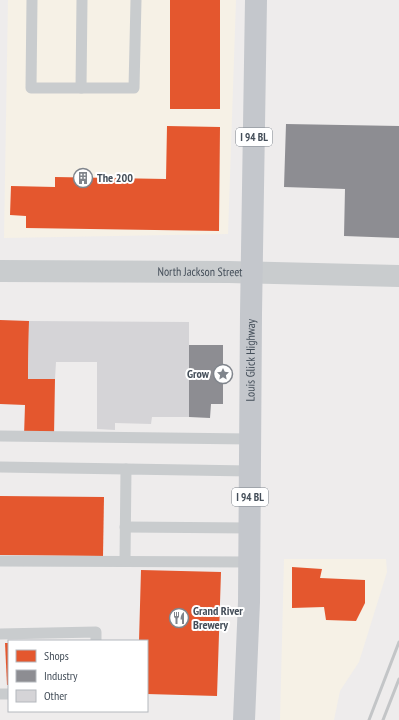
<svg xmlns="http://www.w3.org/2000/svg" width="399" height="720" viewBox="0 0 399 720" font-family="'PT Sans Narrow',sans-serif">
	<style>
		.commercial { fill: #f6f1e6 }
		.shops { fill: #e4572e }
		.industry { fill: #8d8d92 }
		.building { fill: #d5d4d7 }
		.lines { fill: none; stroke-linecap: round; stroke-linejoin: round }
		.service { stroke: #c9ccce; stroke-width: 11 }
		.minor { stroke: #c9ccce; stroke-width: 22 }
		.primary { stroke: #c4c7cc; stroke-width: 22 }
		.rail { stroke: #c3c5c7; stroke-width: 3 }
		.labels { text-anchor: middle; stroke-width: 4; stroke-linejoin: round; paint-order: stroke }
		.shield { fill: #fff; stroke: #7c838b; stroke-width: 1 }
		.shield-label { font-size: 11px; font-weight: bold; fill: #444e59 }
		.poi-label { font-size: 12px; font-weight: bold; fill: #444e59; stroke: #fff; text-anchor: start }
		.street-label { font-size: 12px; fill: #444e59; stroke: #fff }
	</style>
	<rect width="100%" height="100%" fill="#eeecec"/>
	<!-- commercial -->
	<g class="commercial">
		<polygon points="8,0 236,0 228,234 4,238"/>
		<polygon points="284,559 386,559 387,572 359,662 340,691 334,720 280,720"/>
	</g>
	<!-- shops -->
	<g class="shops">
		<rect x="170" y="0" width="50" height="109"/>
		<polygon points="167,126 220,127 219,231 26,228 26,216 10,215 11,186 55,187 55,177 166,179"/>
		<polygon points="0,320 29,321 28,379 55,379 54,436 24,436 25,405 0,404"/>
		<polygon points="0,496 104,497 103,556 0,555"/>
		<polygon points="292,567 322,569 320,578 365,580 365,603 356,621 326,620 324,607 292,608"/>
		<polygon points="141,570 221,572 217,696 147,694 147,641 139,641"/>
		<polygon points="5,643 9,643 9,685 7,685"/>
	</g>
	<!-- industry -->
	<g class="industry">
		<polygon points="286,124 399,126 399,238 344,236 345,189 284,187"/>
		<polygon points="189,345 223,345 223,404 211,404 210,418 189,417"/>
	</g>
	<!-- building -->
	<polygon class="building" points="29,321 189,322 189,417 152,417 151,424 115,423 115,430 97,429 97,362 56,362 55,379 28,379"/>
	<g class="lines">
		<!-- service -->
		<g class="service">
			<polyline points="32,0 31,88 81,88"/>
			<polyline points="82,0 81,88 134,88 136,0"/>
			<polyline points="0,436 250,439"/>
			<polyline points="0,467 126,469"/>
			<polyline points="125,527 250,528"/>
			<polyline points="0,561 249,562"/>
			<polyline points="125,561 126,469 250,471"/>
			<polyline points="0,634 96,632 96,641"/>
			<polyline points="0,694 9,694"/>
		</g>
		<!-- minor -->
		<path class="minor" id="s1" d="M0,271L229,272L399,276"/>
		<!-- primary -->
		<path class="primary" id="s2" d="M244,720L249,602L251,314L256,0"/>
		<!-- rail -->
		<g class="rail">
			<polyline points="369,720 399,642"/>
			<polyline points="383,720 399,679"/>
		</g>
	</g>
	<!-- icons -->
	<defs>
		<g id="building-ring" transform="scale(1)"><circle r="9.5" fill="#fff" stroke="#80858c" stroke-width="1.5"/><path d="M-4-6H4V6H1V3H-1V6H-4ZM-2.5-4.3h1.7v1.8h-1.7ZM.8-4.3h1.7v1.8H.8ZM-2.5-1h1.7V.8h-1.7ZM.8-1h1.7V.8H.8Z" fill="#80858c"/></g>
		<g id="sight-ring" transform="scale(1)"><circle r="9.5" fill="#fff" stroke="#80858c" stroke-width="1.5"/><path d="M0-6L1.8-2.2L6-1.7L2.9 1.2L3.7 5.4L0 3.3L-3.7 5.4L-2.9 1.2L-6-1.7L-1.8-2.2Z" fill="#80858c"/></g>
		<g id="restaurant-ring" transform="scale(1)"><circle r="9.5" fill="#fff" stroke="#80858c" stroke-width="1.5"/><path d="M-5-6h1v4h1v-4h1v4h1v-4h1v5L-1.5 .5V6h-2V.5L-5-1ZM5-6V6H3V1.5H1.5Q1.5-4 5-6Z" fill="#80858c"/></g>
	</defs>
	<g fill-rule="evenodd">
		<use href="#building-ring" x="83" y="178"/>
		<use href="#sight-ring" x="223" y="374"/>
		<use href="#restaurant-ring" x="179" y="618"/>
	</g>
	<g class="labels">
		<!-- shield labels -->
		<g class="shield">
			<rect x="236" y="128" width="36" height="18" rx="3"/>
			<rect x="232" y="488" width="36" height="18" rx="3"/>
		</g>
		<g class="shield-label">
			<text x="254" y="141">I 94 BL</text>
			<text x="250" y="501">I 94 BL</text>
		</g>
		<!-- poi labels -->
		<g class="poi-label">
			<text x="97" y="182">The 200</text>
			<text x="209" y="378" text-anchor="end">Grow</text>
			<text x="193" y="615">Grand River<tspan x="193" dy="14">Brewery</tspan></text>
		</g>
		<!-- street labels -->
		<g class="street-label">
			<text dy="4" stroke="none"><textPath href="#s1" startOffset="200">North Jackson Street</textPath></text>
			<text dy="4" stroke="none"><textPath href="#s2" startOffset="360">Louis Glick Highway</textPath></text>
		</g>
	</g>
	<!-- legend -->
	<rect x="8" y="640" width="140" height="72" fill="#ffffff" stroke="#b4b8bd"/>
	<rect x="16" y="650" width="20" height="12" fill="#e4572e" stroke="#b4b8bd"/>
	<text x="44" y="660" font-size="12" fill="#444e59">Shops</text>
	<rect x="16" y="670" width="20" height="12" fill="#8d8d92" stroke="#b4b8bd"/>
	<text x="44" y="680" font-size="12" fill="#444e59">Industry</text>
	<rect x="16" y="690" width="20" height="12" fill="#d5d4d7" stroke="#b4b8bd"/>
	<text x="44" y="700" font-size="12" fill="#444e59">Other</text>
</svg>
